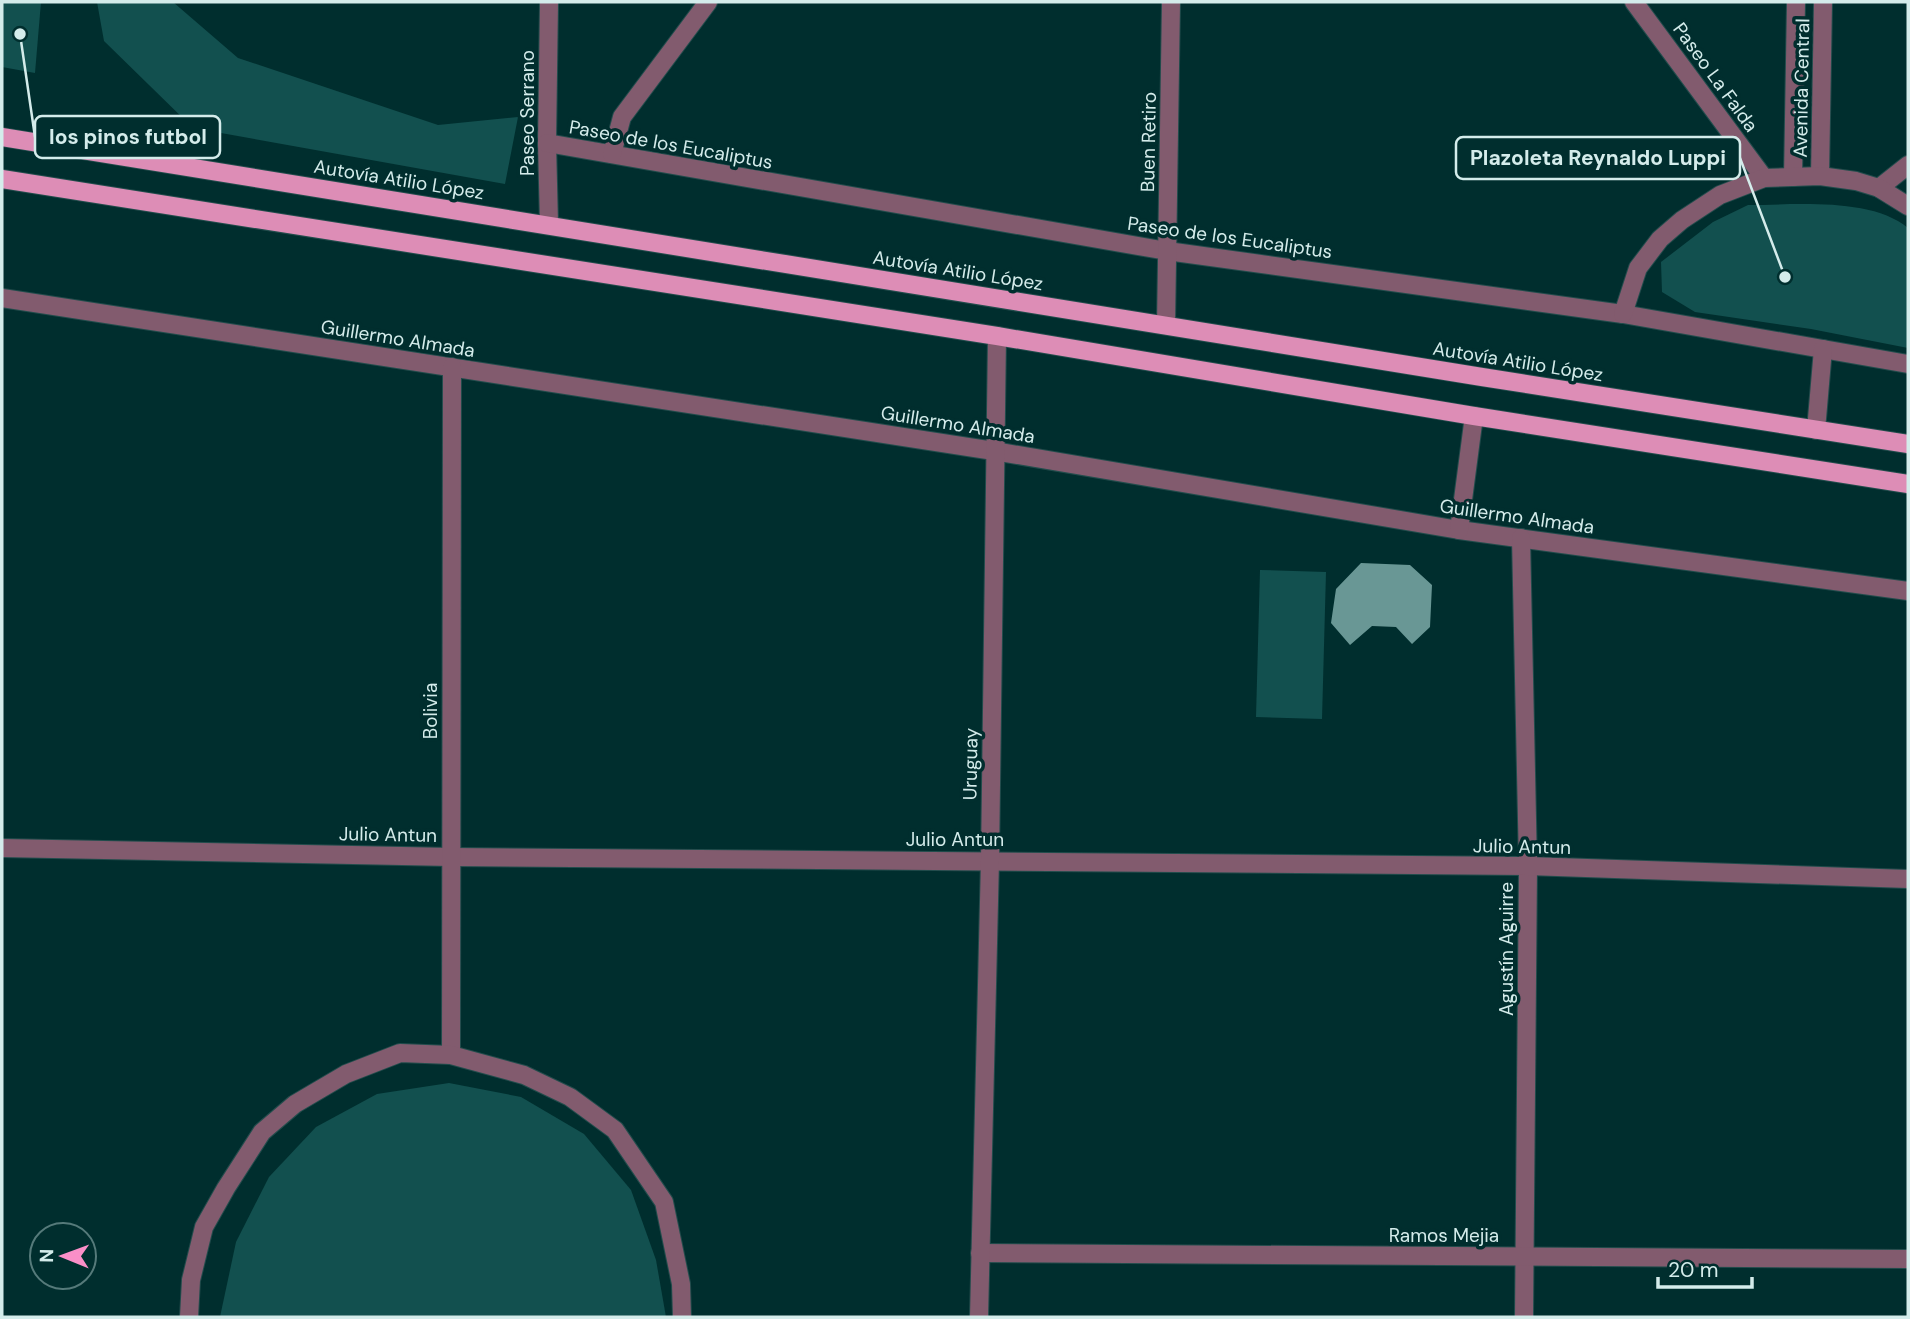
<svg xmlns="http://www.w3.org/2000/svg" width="1910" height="1319" viewBox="0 0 1910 1319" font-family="'DM Sans',sans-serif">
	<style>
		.green { fill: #12504f }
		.building { fill: #699795 }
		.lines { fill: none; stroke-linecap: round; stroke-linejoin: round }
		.minor-casing { stroke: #224c4c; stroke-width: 20 }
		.major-casing { stroke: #224c4c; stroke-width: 20 }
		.minor { stroke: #825b6e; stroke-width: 18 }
		.major { stroke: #dd8db6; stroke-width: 18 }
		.labels { text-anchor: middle; stroke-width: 7; stroke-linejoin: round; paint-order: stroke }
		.street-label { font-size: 19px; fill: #d4eceb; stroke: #002e2e }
		.leader { fill: none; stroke: #d4eceb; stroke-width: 2.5 }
		.callout-dot { fill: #d4eceb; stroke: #002e2e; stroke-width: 2.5 }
		.callout { fill: #002e2e; stroke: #d4eceb; stroke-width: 2.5 }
		.callout-label { font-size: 21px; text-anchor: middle; font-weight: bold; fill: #d4eceb }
	</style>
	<rect width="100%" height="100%" fill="#002e2e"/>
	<!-- green -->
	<g class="green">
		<polygon points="2,2 41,2 35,73 2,67"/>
		<polygon points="97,2 173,2 238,58 438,125 518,117 505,184 193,128 104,41"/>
		<path d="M1748,205C1794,205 1871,197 1908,228V348L1811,329L1695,312L1662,292L1661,262L1713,222Z"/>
		<polygon points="1260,570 1326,572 1322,719 1256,717"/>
		<polygon points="449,1083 521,1097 584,1134 631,1190 656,1260 666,1317 220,1317 236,1242 269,1177 316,1127 377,1094"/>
	</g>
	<!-- building -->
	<polygon class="building" points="1361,563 1410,565 1432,585 1430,627 1412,644 1396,627 1372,626 1350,645 1331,623 1336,589"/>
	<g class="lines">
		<!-- minor casing -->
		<g class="minor-casing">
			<g id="minor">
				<polyline points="549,2 547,143 549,224"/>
				<polyline points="1634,2 1764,178"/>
				<polyline points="547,143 1167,251 1623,314 1908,364"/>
				<polyline points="612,154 622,117 708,2"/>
				<polyline points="1820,176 1823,2"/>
				<polyline points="1793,177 1796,2"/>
				<polyline points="1879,188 1908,165"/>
				<polyline points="2,298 994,451 1459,530 1908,591"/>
				<polyline points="1623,314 1638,268 1660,239 1682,220 1720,195 1764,178 1820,176 1856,181 1879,188 1908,206"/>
				<polyline points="1166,325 1171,2"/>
				<polyline points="1816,430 1823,349"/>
				<polyline points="1459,530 1474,416"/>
				<polyline points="1521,538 1528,866 1524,1317"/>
				<polyline points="2,848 451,857 1528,866 1908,879"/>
				<polyline points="451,1055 452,367"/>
				<polyline points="980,1253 1908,1259"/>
				<polyline points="189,1317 191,1280 204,1227 226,1188 262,1132 295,1104 346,1074 400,1053 451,1055 524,1075 570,1097 615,1130 664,1202 681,1284 682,1317"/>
				<polyline points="979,1317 990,860 997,336"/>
			</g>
		</g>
		<!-- major casing -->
		<g class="major-casing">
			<g id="major">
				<polyline points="2,137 1482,377 1908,444"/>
				<polyline points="2,179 997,336 1474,416 1908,484"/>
			</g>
		</g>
		<!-- minor -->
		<use href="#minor" class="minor"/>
		<!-- major -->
		<use href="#major" class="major"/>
	</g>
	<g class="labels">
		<!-- street labels -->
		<g class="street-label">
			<text transform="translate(1716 77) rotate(54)" y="7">Paseo La Falda</text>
			<text transform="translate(1801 88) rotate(-89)" y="7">Avenida Central</text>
			<text transform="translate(527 113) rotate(-90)" y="7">Paseo Serrano</text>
			<text transform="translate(1148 142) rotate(-89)" y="7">Buen Retiro</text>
			<text transform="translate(671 144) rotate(10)" y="7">Paseo de los Eucaliptus</text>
			<text transform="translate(399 179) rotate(9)" y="7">Autovía Atilio López</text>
			<text transform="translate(1230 237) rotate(8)" y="7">Paseo de los Eucaliptus</text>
			<text transform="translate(958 270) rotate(9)" y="7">Autovía Atilio López</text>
			<text transform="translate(398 338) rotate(9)" y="7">Guillermo Almada</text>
			<text transform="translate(1518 361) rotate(9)" y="7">Autovía Atilio López</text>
			<text transform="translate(958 424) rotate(9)" y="7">Guillermo Almada</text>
			<text transform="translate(1517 516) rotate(8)" y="7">Guillermo Almada</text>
			<text transform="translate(430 711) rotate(-90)" y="7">Bolivia</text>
			<text transform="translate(970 764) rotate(-89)" y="7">Uruguay</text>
			<text transform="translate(388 834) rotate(1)" y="7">Julio Antun</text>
			<text x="955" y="846">Julio Antun</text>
			<text transform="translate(1522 846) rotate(1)" y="7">Julio Antun</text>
			<text transform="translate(1506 949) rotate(-90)" y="7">Agustín Aguirre</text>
			<text x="1444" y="1242">Ramos Mejia</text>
		</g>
	</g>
	<!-- callouts -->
	<path class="leader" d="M20 34L35 137M1785 277L1740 158"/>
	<g class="callout-dot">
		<circle cx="20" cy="34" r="7"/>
		<circle cx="1785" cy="277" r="7"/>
	</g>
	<g class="callout">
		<rect x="35" y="116" width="185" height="42" rx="7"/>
		<rect x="1456" y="137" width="284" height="42" rx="7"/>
	</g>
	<g class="callout-label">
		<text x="128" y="144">los pinos futbol</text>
		<text x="1598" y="165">Plazoleta Reynaldo Luppi</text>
	</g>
	<!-- border -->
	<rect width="1910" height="1319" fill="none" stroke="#d4eceb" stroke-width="7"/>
	<!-- north arrow -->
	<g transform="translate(63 1256) rotate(271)"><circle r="33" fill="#002e2e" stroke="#557a7a" stroke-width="2"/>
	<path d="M0-5L12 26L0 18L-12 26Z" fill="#fa8fc8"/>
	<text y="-10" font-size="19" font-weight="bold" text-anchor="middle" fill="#d4eceb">N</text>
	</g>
	<!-- scale -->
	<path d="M1658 1277v10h94v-10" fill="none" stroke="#d4eceb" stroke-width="3.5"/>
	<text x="1668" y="1277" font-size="21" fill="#d4eceb" stroke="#002e2e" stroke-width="5" paint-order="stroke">20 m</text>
</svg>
